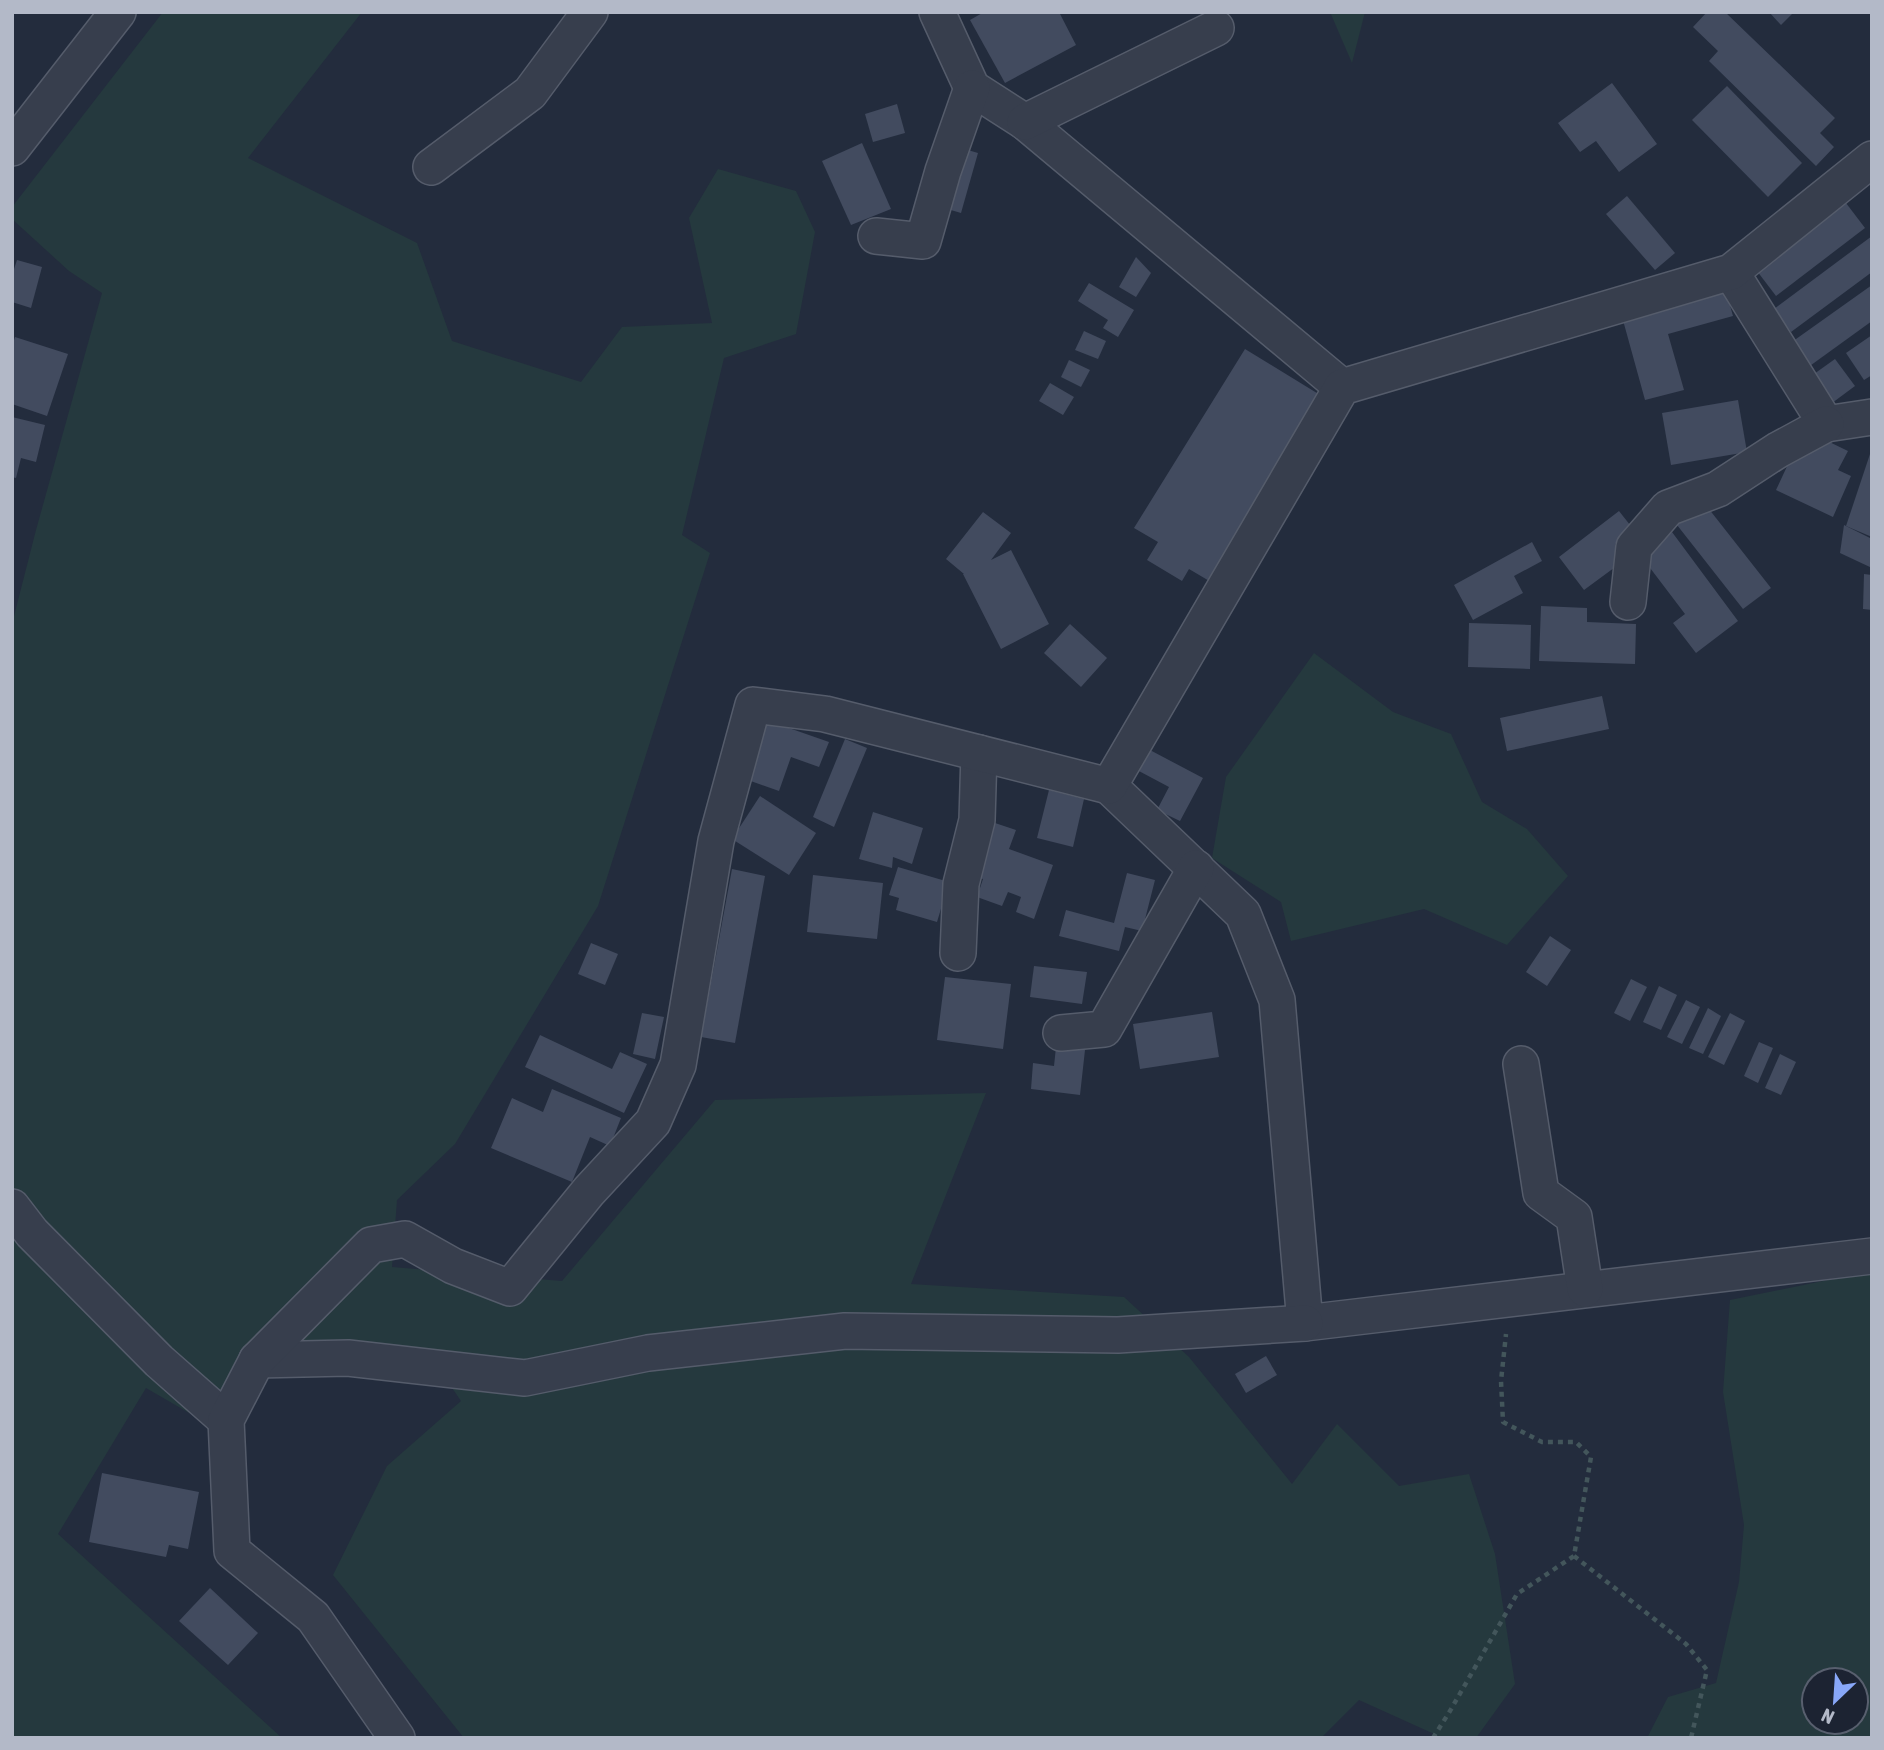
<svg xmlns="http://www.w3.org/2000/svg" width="1884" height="1750" viewBox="0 0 1884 1750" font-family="'Asap Condensed',sans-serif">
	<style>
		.green { fill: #25393e; fill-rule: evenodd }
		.building { fill: #424b5f }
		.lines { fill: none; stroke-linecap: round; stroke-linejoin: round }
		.minor-casing { stroke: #555c6b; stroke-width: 38 }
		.path { stroke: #43565b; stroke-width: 4.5; stroke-dasharray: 5 5; stroke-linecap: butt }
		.minor { stroke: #373e4d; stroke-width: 35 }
	</style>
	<rect width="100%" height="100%" fill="#232c3d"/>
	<!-- green -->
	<g class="green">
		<polygon points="163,12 362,12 248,158 417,243 452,341 581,382 622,327 712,323 689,218 718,169 796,191 815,232 796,334 724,358 682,535 710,553 598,906 455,1144 397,1200 392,1267 562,1281 715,1100 986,1093 911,1284 1124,1297 1189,1357 1292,1484 1337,1424 1399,1486 1469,1474 1495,1554 1515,1684 1476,1738 1443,1738 1359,1700 1321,1738 464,1738 333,1575 387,1466 461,1401 446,1379 266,1368 203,1421 146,1388 58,1534 282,1738 12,1738 12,624 36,530 102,293 69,271 12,219 12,207"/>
		<polygon points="1330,12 1365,12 1352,63"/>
		<polygon points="1314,653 1393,712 1451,734 1482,802 1527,829 1568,876 1507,945 1424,909 1291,941 1281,902 1212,858 1226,777"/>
		<path d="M1872,1271V1738H1647L1668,1697L1716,1683L1739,1582L1744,1525L1723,1392L1730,1300ZM1814,1680H1856V1722H1814Z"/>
	</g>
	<!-- building -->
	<g class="building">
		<polygon points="984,12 1059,12 1076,45 1005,83 970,20"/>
		<polygon points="1707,12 1725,12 1835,118 1820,133 1834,147 1816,166 1709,61 1718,51 1693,27"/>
		<polygon points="1769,12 1794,12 1781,25"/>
		<polygon points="1612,83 1657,144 1619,172 1596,141 1580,152 1558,123"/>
		<polygon points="1727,86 1802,163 1768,197 1692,120"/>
		<polygon points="897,104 905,133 873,142 865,114"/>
		<polygon points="862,143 891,209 851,225 822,161"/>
		<polygon points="961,148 978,153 961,213 944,208"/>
		<polygon points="1627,196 1675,253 1655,270 1606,214"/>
		<polygon points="1846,203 1865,228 1776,296 1757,271"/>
		<polygon points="1872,236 1872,272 1791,332 1774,309"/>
		<polygon points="1136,257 1151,273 1136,297 1119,287"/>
		<polygon points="17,260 42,267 31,308 12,302 12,275"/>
		<polygon points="1089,283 1134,310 1118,337 1103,328 1108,320 1078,301"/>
		<polygon points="1724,284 1733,316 1668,334 1684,390 1645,400 1621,313"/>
		<polygon points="1872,285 1872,321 1807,368 1789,344"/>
		<polygon points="1084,331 1106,341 1098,359 1075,350"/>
		<polygon points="1872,335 1872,375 1864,380 1846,353"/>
		<polygon points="15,337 68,354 47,416 12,404 12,346"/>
		<polygon points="1245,349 1325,398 1211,582 1189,569 1182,581 1147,560 1158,542 1134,528"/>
		<polygon points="1835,359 1855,386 1828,406 1807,379"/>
		<polygon points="1069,360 1090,370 1081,387 1061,377"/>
		<polygon points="1050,383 1074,397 1063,415 1039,401"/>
		<polygon points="1738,400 1747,452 1671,465 1662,413"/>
		<polygon points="12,417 45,425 36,462 21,458 16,478 12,477"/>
		<polygon points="1817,436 1848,451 1838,470 1851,476 1833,517 1776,490 1796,447"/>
		<polygon points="1871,451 1872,451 1872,537 1846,526"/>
		<polygon points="1705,504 1771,588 1743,609 1677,525"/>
		<polygon points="1619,511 1634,530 1615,544 1622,562 1584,590 1559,557"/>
		<polygon points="983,512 1011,533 991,560 1011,550 1049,624 1001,649 963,574 964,574 946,559"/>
		<polygon points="1844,525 1872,539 1872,568 1840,553"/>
		<polygon points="1672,532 1738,621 1696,653 1673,623 1685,614 1641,556"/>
		<polygon points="1532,542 1542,561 1514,576 1523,593 1473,620 1454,585"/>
		<polygon points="1864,574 1872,575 1872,610 1863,609"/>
		<polygon points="1541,606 1587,608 1587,622 1636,624 1635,664 1539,661"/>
		<polygon points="1469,623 1531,625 1530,669 1468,667"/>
		<polygon points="1070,624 1107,658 1081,687 1044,653"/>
		<polygon points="1602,696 1609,729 1507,751 1500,718"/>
		<polygon points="766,720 829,742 819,767 791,757 779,791 745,779"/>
		<polygon points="845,739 867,748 834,827 813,817"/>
		<polygon points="1148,749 1203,778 1180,821 1157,810 1169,787 1137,770"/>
		<polygon points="1049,790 1084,799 1073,847 1037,838"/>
		<polygon points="760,796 816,833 789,875 732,839"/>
		<polygon points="873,812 923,828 912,864 893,857 892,868 859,859"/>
		<polygon points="989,821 1016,830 1009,849 1053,865 1034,919 1016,912 1021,897 1008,892 1002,906 977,897 983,879 970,875"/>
		<polygon points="898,867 949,882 937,922 896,910 899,898 889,895"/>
		<polygon points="732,869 765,876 735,1043 701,1037"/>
		<polygon points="1127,873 1155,880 1142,931 1125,927 1119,951 1059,936 1066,910 1114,923"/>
		<polygon points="813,875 883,883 877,939 807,932"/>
		<polygon points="1550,936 1571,950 1547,986 1526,972"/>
		<polygon points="591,943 618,954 605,985 578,974"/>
		<polygon points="1034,966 1087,972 1082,1004 1030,997"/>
		<polygon points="945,977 1011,984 1003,1049 937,1040"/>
		<polygon points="1631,979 1647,987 1630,1021 1614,1013"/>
		<polygon points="1659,986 1677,995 1661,1030 1643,1022"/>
		<polygon points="1686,1000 1700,1007 1682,1044 1667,1037"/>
		<polygon points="1708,1008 1721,1016 1703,1054 1689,1048"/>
		<polygon points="1212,1012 1219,1057 1140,1069 1133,1024"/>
		<polygon points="642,1013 664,1017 655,1059 633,1054"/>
		<polygon points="1730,1013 1745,1021 1724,1065 1708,1057"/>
		<polygon points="540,1035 612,1069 620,1052 647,1064 624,1113 525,1067"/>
		<polygon points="1759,1042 1773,1048 1758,1083 1744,1076"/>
		<polygon points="1056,1047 1085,1050 1080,1095 1031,1089 1033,1063 1054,1066"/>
		<polygon points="1780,1054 1796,1062 1781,1095 1765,1088"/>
		<polygon points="552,1089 621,1118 610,1146 590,1137 572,1182 491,1148 512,1098 543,1112"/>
		<polygon points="1266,1356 1277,1375 1246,1393 1235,1374"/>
		<polygon points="102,1473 199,1492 188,1549 169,1545 166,1557 89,1542"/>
		<polygon points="210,1588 258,1633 228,1665 179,1621"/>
	</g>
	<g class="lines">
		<!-- minor casing -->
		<g class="minor-casing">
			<g id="minor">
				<polyline points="937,12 972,88 1025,122 1342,387"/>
				<polyline points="1025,122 1216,28"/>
				<polyline points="12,148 118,12"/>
				<polyline points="431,167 530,93 590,12"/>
				<polyline points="876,236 923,241 943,171 972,88"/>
				<polyline points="1731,272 1826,424 1872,417"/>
				<polyline points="1628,602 1634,547 1668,508 1718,489 1778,450 1826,424"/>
				<polyline points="1109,786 1243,914 1277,1000 1305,1323 1872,1256"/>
				<polyline points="958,953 961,884 977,820 979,753"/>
				<polyline points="1061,1033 1104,1029 1196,868"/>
				<polyline points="1521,1064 1541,1193 1574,1217 1585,1289"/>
				<polyline points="12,1207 32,1233 159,1361 226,1420"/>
				<polyline points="257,1360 348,1358 525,1378 648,1353 845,1331 1118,1335 1305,1323"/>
				<polyline points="397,1738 313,1617 232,1551 226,1420 257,1360 371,1245 405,1239 453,1266 510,1288 589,1191 653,1122 678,1065 716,841 753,705 825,714 1109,786 1342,387 1731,272 1872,159"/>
			</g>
		</g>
		<!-- path -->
		<g class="path">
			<polyline points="1574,1556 1686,1644 1707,1670 1691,1738"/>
			<polyline points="1433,1738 1450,1711 1517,1594 1574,1556 1591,1457 1576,1442 1542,1442 1503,1422 1501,1381 1506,1334"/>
		</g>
		<!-- minor -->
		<use href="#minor" class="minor"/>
	</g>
	<!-- border -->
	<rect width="1884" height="1750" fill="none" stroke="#b3b9c8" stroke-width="28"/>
	<!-- north arrow -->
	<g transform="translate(1835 1701) rotate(205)"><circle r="33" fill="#1c2332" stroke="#585f6e" stroke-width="2"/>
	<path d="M0-5L12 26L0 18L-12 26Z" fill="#88a7f8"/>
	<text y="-10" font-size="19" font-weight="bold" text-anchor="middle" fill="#b3b9c8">N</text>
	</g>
</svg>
